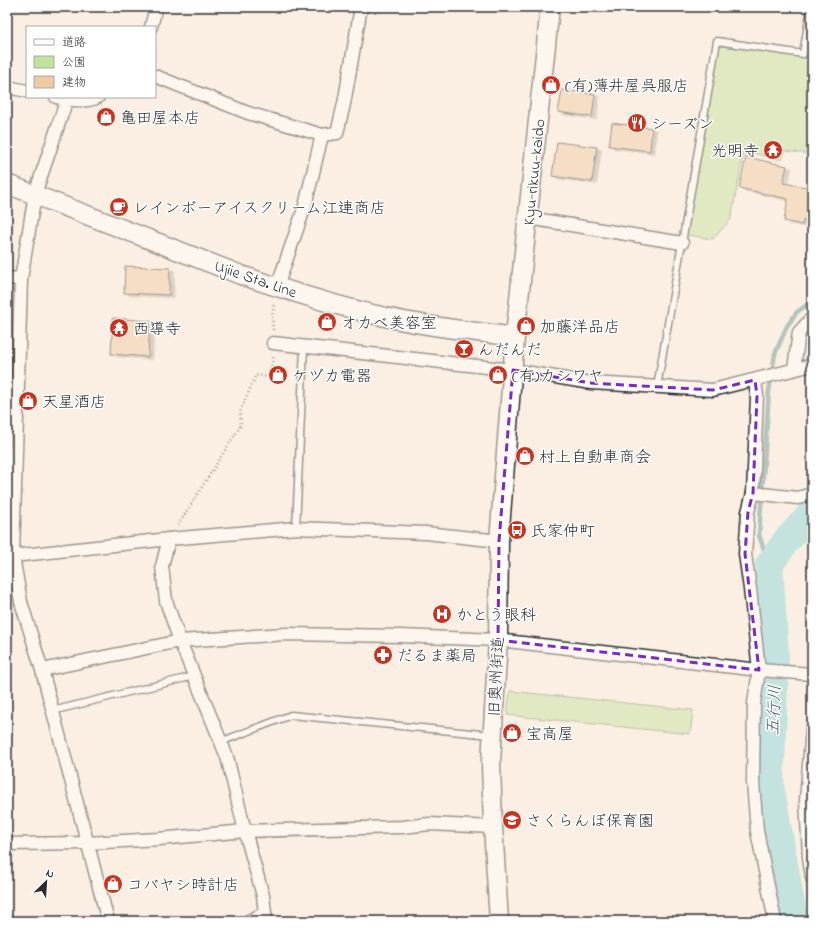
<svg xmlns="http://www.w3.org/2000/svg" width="819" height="928" viewBox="0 0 819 928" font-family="'Indie Flower','Klee One',sans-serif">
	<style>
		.green { fill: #c0e29b; stroke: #768663 }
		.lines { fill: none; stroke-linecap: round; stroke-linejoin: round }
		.stream { stroke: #609093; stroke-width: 4.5 }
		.river { stroke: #83d4d9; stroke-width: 28 }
		.building { fill: #efc99f; stroke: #2b2b2b; filter: url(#shadow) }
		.service-casing { stroke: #2b2b2b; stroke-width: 9 }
		.minor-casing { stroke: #2b2b2b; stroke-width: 15 }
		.secondary-casing { stroke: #2b2b2b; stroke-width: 21 }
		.path { stroke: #2b2b2b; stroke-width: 2.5; stroke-dasharray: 1 3; stroke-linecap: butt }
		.service { stroke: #fff; stroke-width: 6 }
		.minor { stroke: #fff; stroke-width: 12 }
		.secondary { stroke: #fff; stroke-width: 18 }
		.marked { fill: none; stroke: #7b2cbf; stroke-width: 3; stroke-dasharray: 8 5; stroke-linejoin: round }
		.labels { text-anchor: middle; stroke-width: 3; stroke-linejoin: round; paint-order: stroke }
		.poi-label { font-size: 16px; fill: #2b2b2b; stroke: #fff; text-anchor: start }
		.street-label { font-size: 16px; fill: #2b2b2b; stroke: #fff }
		.water-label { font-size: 17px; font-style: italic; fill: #455e5f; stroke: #fff }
	</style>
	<defs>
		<filter id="shadow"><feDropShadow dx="4.5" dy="2.5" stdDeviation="0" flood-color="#0004"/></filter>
	</defs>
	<rect width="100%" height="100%" fill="#faefe2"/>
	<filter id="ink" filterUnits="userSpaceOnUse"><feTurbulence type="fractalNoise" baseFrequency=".025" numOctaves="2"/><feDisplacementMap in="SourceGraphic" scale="8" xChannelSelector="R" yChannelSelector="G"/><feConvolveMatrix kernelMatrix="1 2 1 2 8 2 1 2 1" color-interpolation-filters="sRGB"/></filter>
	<g filter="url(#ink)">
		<!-- green -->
		<g class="green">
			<polygon points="720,46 763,51 812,59 812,154 784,151 782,160 744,151 731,219 713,239 687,235"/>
			<polygon points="510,691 693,710 690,734 507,715"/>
		</g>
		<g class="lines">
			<!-- stream -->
			<polyline class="stream" points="769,565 759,535 769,391 775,354 787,326 797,312 812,301"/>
			<!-- river -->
			<polyline class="river" points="794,921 770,785 775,658 769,565 786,541 812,513"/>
		</g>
		<!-- building -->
		<g class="building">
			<polygon points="562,90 595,94 592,117 558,112"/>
			<polygon points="612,123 652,128 650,151 609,146"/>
			<polygon points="557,142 597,147 592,182 552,176"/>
			<polygon points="746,157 787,166 783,183 812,188 812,222 803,220 802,225 784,221 788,199 739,188"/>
			<polygon points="125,266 170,268 169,295 124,293"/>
			<polygon points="113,318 150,321 148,357 111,354"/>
		</g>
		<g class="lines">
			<!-- service casing -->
			<g class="service-casing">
				<g id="service">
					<polyline points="657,387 717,41 803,54 811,7"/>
					<polyline points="296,528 304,347"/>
					<polyline points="52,711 194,676"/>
					<polyline points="220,742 291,715 491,735"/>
					<polyline points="242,921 264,910"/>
				</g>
			</g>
			<!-- minor casing -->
			<g class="minor-casing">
				<g id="minor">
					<polyline points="151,27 156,7"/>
					<polyline points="155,76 248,113 322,135 337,133 344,104 361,7"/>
					<polyline points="7,87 27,91"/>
					<path d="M56,97C68,100 87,103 98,97"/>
					<polyline points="528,218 682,243"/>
					<polyline points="7,278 21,279"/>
					<polyline points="277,287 305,206 322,135"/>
					<polyline points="273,343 513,370 591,383 713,390 812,365"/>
					<polyline points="794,369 799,332 812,318"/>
					<polyline points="755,380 757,396 753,493 748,512 745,554 750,589 759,670 754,703 753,782 757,831 775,921"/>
					<polyline points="753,493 798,498 812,494"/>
					<polyline points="169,539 162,566 166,601 180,641 227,757 245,831 263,896 266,921"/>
					<polyline points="7,557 13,556 21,279 35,194 67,99"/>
					<polyline points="42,670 180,641 286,634 400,636 498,640 759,670 812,674"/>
					<polyline points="812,729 806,800 809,857 812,878"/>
					<polyline points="7,844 87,843 159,839 245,831 402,827 430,824 493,827"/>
					<polyline points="108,921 42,670 21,602 13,556 169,539 296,528 426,533 499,541"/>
				</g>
			</g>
			<!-- secondary casing -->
			<g class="secondary-casing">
				<g id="secondary">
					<path d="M7,184L241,275C288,291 336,306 385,317C428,327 472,331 515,337"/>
					<polyline points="499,921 493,827 491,763 498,640 499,541 515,337 550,7"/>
				</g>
			</g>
			<!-- path -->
			<g class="path">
				<polyline points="273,330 272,316 274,304"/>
				<polyline points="178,525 241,425 240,412 256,375 269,377 274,355"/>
			</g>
			<!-- service -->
			<use href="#service" class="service"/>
			<!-- minor -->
			<use href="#minor" class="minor"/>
			<!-- secondary -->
			<use href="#secondary" class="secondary"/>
		</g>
	</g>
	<!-- marked area -->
	<path d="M0 0H819V928H0ZM513,370L591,383L713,390L755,380L757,396L753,493L748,512L745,554L759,670L498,640L499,541Z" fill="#faefe2" fill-opacity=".55" fill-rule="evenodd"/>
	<path class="marked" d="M513,370L591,383L713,390L755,380L757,396L753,493L748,512L745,554L759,670L498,640L499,541Z"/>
	<!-- icons -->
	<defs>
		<g id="shop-disc" transform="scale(1)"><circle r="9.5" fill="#c8321e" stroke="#fff"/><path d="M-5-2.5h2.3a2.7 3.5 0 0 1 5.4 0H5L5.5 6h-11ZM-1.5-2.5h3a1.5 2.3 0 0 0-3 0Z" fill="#fff"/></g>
		<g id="restaurant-disc" transform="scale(1)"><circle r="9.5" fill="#c8321e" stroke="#fff"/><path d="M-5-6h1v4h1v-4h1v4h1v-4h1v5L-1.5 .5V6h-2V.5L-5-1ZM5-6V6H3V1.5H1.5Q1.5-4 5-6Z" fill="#fff"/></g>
		<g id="temple-disc" transform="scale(1)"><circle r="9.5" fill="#c8321e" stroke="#fff"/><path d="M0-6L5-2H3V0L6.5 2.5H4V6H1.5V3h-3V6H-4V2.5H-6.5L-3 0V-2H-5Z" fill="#fff"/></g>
		<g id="cafe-disc" transform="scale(1)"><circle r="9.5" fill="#c8321e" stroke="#fff"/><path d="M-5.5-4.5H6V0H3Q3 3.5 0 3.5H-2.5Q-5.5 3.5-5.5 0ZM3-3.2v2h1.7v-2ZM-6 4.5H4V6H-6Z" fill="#fff"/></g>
		<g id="bar-disc" transform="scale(1)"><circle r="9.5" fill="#c8321e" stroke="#fff"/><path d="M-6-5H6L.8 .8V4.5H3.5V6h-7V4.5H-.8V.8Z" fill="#fff"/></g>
		<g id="bus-disc" transform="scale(1)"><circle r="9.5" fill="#c8321e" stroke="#fff"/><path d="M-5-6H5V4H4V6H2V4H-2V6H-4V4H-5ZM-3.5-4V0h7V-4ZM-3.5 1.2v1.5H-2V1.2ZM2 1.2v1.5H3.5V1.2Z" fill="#fff"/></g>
		<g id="hospital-disc" transform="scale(1)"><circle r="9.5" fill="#c8321e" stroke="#fff"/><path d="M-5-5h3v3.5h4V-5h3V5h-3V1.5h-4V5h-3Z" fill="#fff"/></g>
		<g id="pharmacy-disc" transform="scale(1)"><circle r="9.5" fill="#c8321e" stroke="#fff"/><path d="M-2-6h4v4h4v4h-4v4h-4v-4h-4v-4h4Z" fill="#fff"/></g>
		<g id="school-disc" transform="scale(1)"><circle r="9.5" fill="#c8321e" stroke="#fff"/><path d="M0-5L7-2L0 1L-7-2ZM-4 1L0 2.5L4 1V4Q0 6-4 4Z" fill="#fff"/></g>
	</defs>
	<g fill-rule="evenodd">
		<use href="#shop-disc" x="551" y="85"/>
		<use href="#shop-disc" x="106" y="117"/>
		<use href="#restaurant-disc" x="637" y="123"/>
		<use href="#temple-disc" x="773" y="150"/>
		<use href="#cafe-disc" x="119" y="207"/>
		<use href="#shop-disc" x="327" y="322"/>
		<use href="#shop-disc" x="526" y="326"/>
		<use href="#temple-disc" x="119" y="328"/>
		<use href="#bar-disc" x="464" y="349"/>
		<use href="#shop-disc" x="278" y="375"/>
		<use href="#shop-disc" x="498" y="375"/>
		<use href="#shop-disc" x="28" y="401"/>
		<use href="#shop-disc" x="525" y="456"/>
		<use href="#bus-disc" x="517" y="530"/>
		<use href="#hospital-disc" x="442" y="614"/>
		<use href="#pharmacy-disc" x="383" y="655"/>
		<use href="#shop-disc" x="512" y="733"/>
		<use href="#school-disc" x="512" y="820"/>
		<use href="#shop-disc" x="113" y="884"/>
	</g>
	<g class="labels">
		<!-- poi labels -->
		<g class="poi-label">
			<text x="565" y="91">(有)薄井屋呉服店</text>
			<text x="120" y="123">亀田屋本店</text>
			<text x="651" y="129">シーズン</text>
			<text x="759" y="156" text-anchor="end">光明寺</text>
			<text x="133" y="213">レインボーアイスクリーム江連商店</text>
			<text x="341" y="328">オカベ美容室</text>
			<text x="540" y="332">加藤洋品店</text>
			<text x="133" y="334">西導寺</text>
			<text x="478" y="355">んだんだ</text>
			<text x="292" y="381">ケヅカ電器</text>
			<text x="512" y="381">(有)カシワヤ</text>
			<text x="42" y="407">天星酒店</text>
			<text x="539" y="462">村上自動車商会</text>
			<text x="531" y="536">氏家仲町</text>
			<text x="456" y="620">かとう眼科</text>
			<text x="397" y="661">だるま薬局</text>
			<text x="526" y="739">宝高屋</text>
			<text x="526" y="826">さくらんぼ保育園</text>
			<text x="127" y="890">コバヤシ時計店</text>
		</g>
		<!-- street labels -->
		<g class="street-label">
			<text transform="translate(533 172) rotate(-84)" y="6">Kyu-rikuu-kaido</text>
			<text transform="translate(256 278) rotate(19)" y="6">Ujiie Sta. Line</text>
			<text transform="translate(495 677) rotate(-87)" y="6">旧奥州街道</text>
		</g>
		<!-- water labels -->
		<g class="water-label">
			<text transform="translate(773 710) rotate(-88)" y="6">五行川</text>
		</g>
	</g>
	<!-- margin -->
	<rect width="819" height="928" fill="none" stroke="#fff" stroke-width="24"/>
	<rect x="12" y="12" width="795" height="904" fill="none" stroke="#2b2b2b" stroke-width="1.5" filter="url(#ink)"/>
	<!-- legend -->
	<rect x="26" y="26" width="130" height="72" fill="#ffffff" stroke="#aaaaaa"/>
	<rect x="34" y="39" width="20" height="6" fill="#ffffff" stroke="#aaaaaa"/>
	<text x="62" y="46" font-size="12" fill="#2b2b2b">道路</text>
	<rect x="34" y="56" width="20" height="12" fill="#c0e29b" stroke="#aaaaaa"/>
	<text x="62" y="66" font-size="12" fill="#2b2b2b">公園</text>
	<rect x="34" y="76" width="20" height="12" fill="#efc99f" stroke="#aaaaaa"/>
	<text x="62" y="86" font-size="12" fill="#2b2b2b">建物</text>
	<!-- north arrow -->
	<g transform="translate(46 882) rotate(25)" stroke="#ffffff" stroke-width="3" paint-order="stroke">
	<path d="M0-3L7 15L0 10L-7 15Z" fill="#2b2b2b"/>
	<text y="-6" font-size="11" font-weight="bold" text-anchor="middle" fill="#2b2b2b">N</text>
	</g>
</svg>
